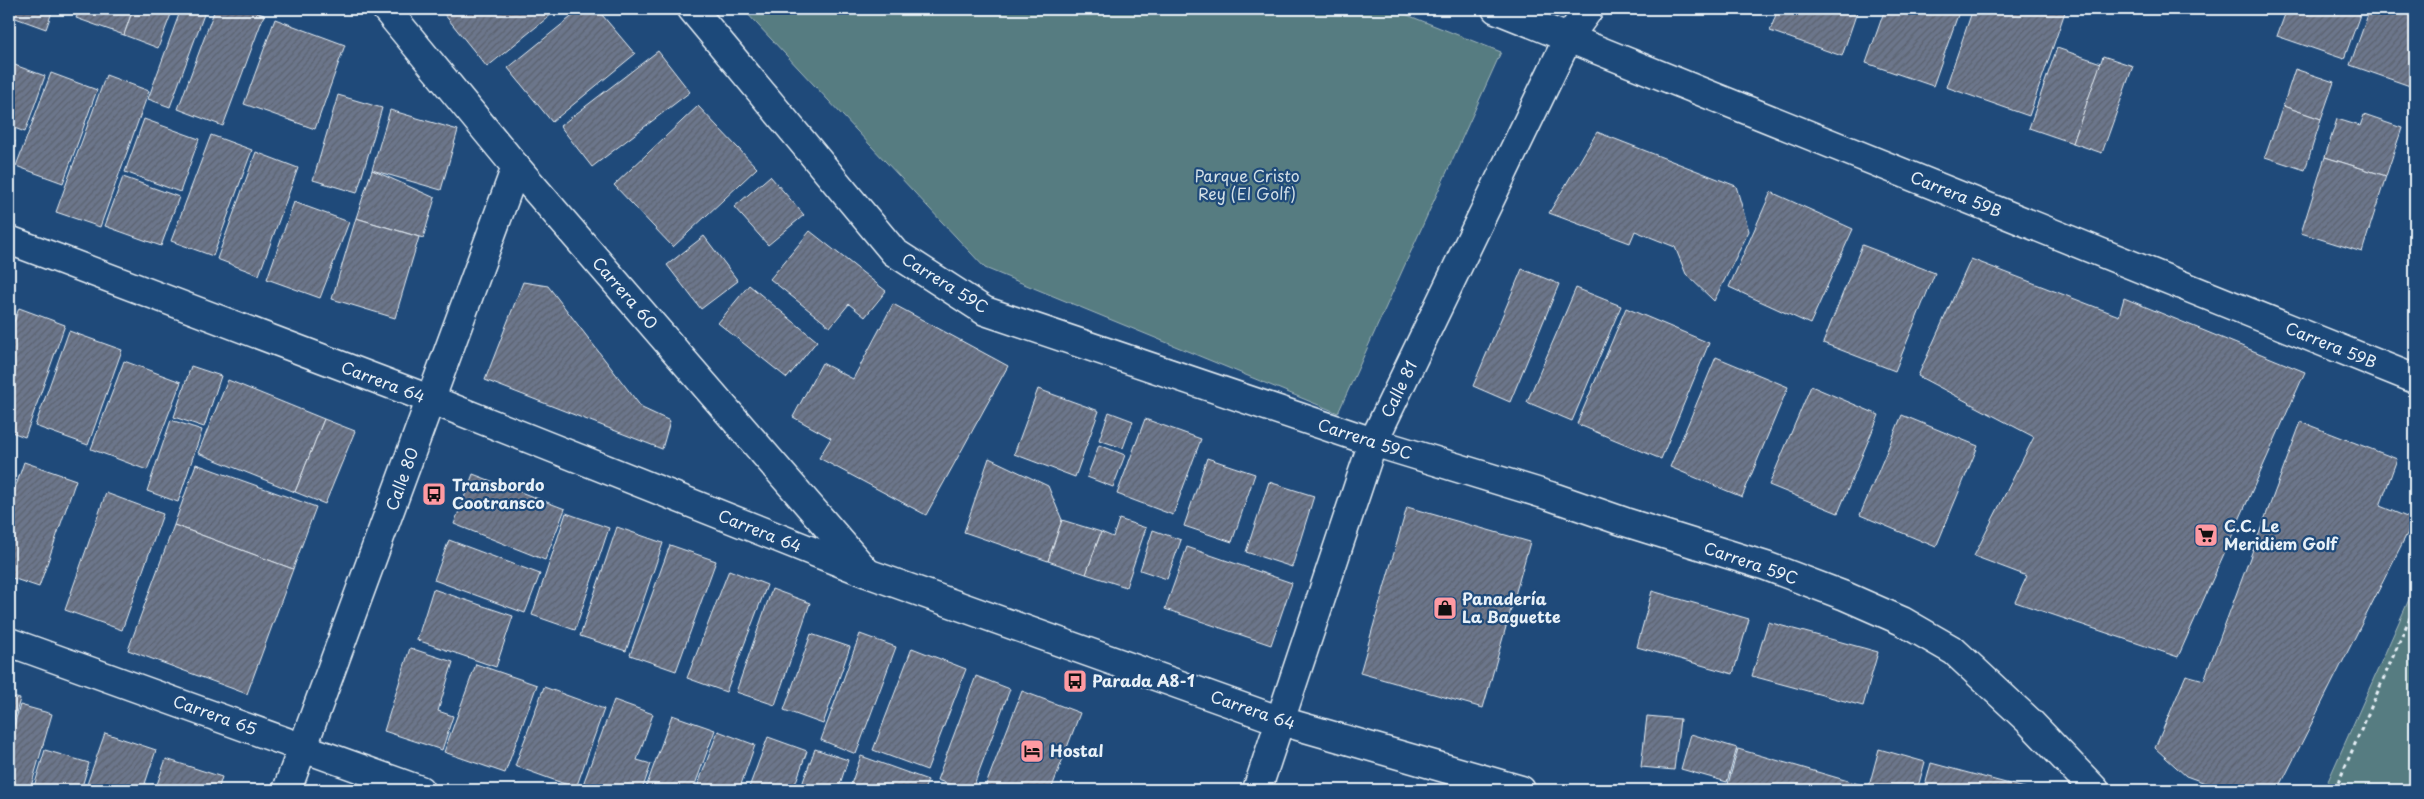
<svg xmlns="http://www.w3.org/2000/svg" width="2424" height="799" viewBox="0 0 2424 799" font-family="'Playpen Sans',sans-serif">
	<style>
		.park { fill: #577c81; stroke: #a0b6bc }
		.building { fill: url(#building-hatch); stroke: #e8f1f8 }
		.lines { fill: none; stroke-linecap: round; stroke-linejoin: round }
		.minor-casing { stroke: #e8f1f8; stroke-width: 31 }
		.path { stroke: #e8f1f8; stroke-width: 3; stroke-dasharray: 4 4; stroke-linecap: butt }
		.minor { stroke: #1f4a7a; stroke-width: 28 }
		.labels { text-anchor: middle; stroke-width: 4.5; stroke-linejoin: round; paint-order: stroke }
		.park-label { font-size: 16px; fill: #d2dfe6; stroke: #1f4a7a }
		.street-label { font-size: 16px; fill: #e8f1f8; stroke: #1f4a7a }
		.poi-label { font-size: 16px; font-weight: bold; fill: #e8f1f8; stroke: #1f4a7a; text-anchor: start }
	</style>
	<defs>
		<pattern id="building-hatch" width="6" height="6" patternUnits="userSpaceOnUse" patternTransform="scale(1.25)"><rect width="6" height="6" fill="#6c768b"/><path d="M-1 1l2-2M0 6l6-6M5 7l2-2" fill="none" stroke="#5b616e"/></pattern>
	</defs>
	<rect width="100%" height="100%" fill="#1f4a7a"/>
	<filter id="ink" filterUnits="userSpaceOnUse"><feTurbulence type="fractalNoise" baseFrequency=".02" numOctaves="2"/><feDisplacementMap in="SourceGraphic" scale="10" xChannelSelector="R" yChannelSelector="G"/><feConvolveMatrix kernelMatrix="1 2 1 2 8 2 1 2 1" color-interpolation-filters="sRGB"/></filter>
	<g filter="url(#ink)">
		<!-- park -->
		<g class="park">
			<polygon points="743,9 1392,9 1501,52 1338,413 985,268"/>
			<polygon points="2415,586 2415,790 2324,790"/>
		</g>
		<!-- building -->
		<g class="building">
			<polygon points="13,9 53,9 46,29 10,16"/>
			<polygon points="80,9 133,9 124,35 76,18"/>
			<polygon points="133,9 173,9 158,48 124,35"/>
			<polygon points="181,9 206,9 170,107 148,99"/>
			<polygon points="215,9 247,9 264,15 223,126 178,109"/>
			<polygon points="440,9 558,9 487,67"/>
			<polygon points="581,9 597,9 635,54 552,122 508,68"/>
			<polygon points="1778,9 1858,9 1842,56 1770,31"/>
			<polygon points="1885,9 1960,9 1933,86 1866,63"/>
			<polygon points="1973,9 2066,9 2029,116 1946,87"/>
			<polygon points="2287,9 2362,9 2344,59 2277,36"/>
			<polygon points="2370,9 2415,9 2415,74 2410,86 2350,65"/>
			<polygon points="275,19 345,45 315,129 244,104"/>
			<polygon points="2057,48 2101,63 2073,143 2029,128"/>
			<polygon points="658,51 690,92 592,167 560,126"/>
			<polygon points="2103,56 2133,66 2102,153 2073,143"/>
			<polygon points="9,63 45,76 25,132 9,126"/>
			<polygon points="2295,69 2334,82 2321,119 2283,106"/>
			<polygon points="51,73 97,90 63,183 16,166"/>
			<polygon points="106,75 149,91 100,227 56,212"/>
			<polygon points="338,95 382,108 357,193 313,180"/>
			<polygon points="698,106 757,168 673,247 614,185"/>
			<polygon points="2283,106 2321,119 2305,170 2265,157"/>
			<polygon points="390,110 458,130 441,190 372,170"/>
			<polygon points="2364,115 2402,128 2386,176 2325,157 2337,119 2360,126"/>
			<polygon points="144,119 199,139 180,192 125,172"/>
			<polygon points="1597,132 1736,186 1749,231 1714,301 1686,274 1675,247 1635,231 1630,243 1549,213"/>
			<polygon points="211,135 252,150 213,256 171,241"/>
			<polygon points="9,139 15,141 9,160"/>
			<polygon points="256,152 298,168 259,275 217,259"/>
			<polygon points="2325,157 2386,176 2362,252 2301,233"/>
			<polygon points="372,170 435,198 423,238 356,218"/>
			<polygon points="770,176 804,215 768,245 734,207"/>
			<polygon points="123,177 179,197 161,246 105,226"/>
			<polygon points="1771,192 1853,229 1810,324 1729,287"/>
			<polygon points="294,202 349,222 320,298 267,279"/>
			<polygon points="356,218 419,237 395,318 332,299"/>
			<polygon points="810,231 886,291 865,317 849,304 830,327 770,279"/>
			<polygon points="704,236 738,281 701,309 667,265"/>
			<polygon points="1862,245 1935,273 1895,371 1823,343"/>
			<polygon points="1971,259 2119,316 2124,298 2305,372 2178,657 2015,602 2027,576 1974,556 2034,437 1918,376"/>
			<polygon points="1522,269 1559,284 1510,402 1473,386"/>
			<polygon points="523,282 548,286 642,408 670,421 662,449 485,380"/>
			<polygon points="749,285 817,341 787,378 718,323"/>
			<polygon points="1576,288 1621,306 1572,421 1527,402"/>
			<polygon points="893,304 1008,366 926,515 819,458 831,438 793,417 822,363 853,379"/>
			<polygon points="19,308 65,325 25,437 9,431 9,336"/>
			<polygon points="1626,308 1709,343 1661,459 1577,424"/>
			<polygon points="69,331 122,350 88,445 35,426"/>
			<polygon points="1716,357 1788,387 1742,497 1670,467"/>
			<polygon points="124,361 181,382 147,470 91,449"/>
			<polygon points="191,366 221,376 204,427 174,417"/>
			<polygon points="228,380 324,419 295,492 198,453"/>
			<polygon points="1811,386 1879,415 1838,513 1769,485"/>
			<polygon points="1038,389 1099,411 1075,477 1014,454"/>
			<polygon points="1109,412 1133,421 1123,448 1099,440"/>
			<polygon points="1902,415 1978,446 1936,547 1860,515"/>
			<polygon points="324,419 355,431 325,504 295,492"/>
			<polygon points="1145,419 1201,439 1173,515 1117,494"/>
			<polygon points="171,420 202,430 178,502 147,491"/>
			<polygon points="2301,422 2397,459 2380,506 2414,520 2278,790 2225,790 2186,776 2155,748 2186,675 2204,680"/>
			<polygon points="1099,445 1125,455 1113,487 1087,477"/>
			<polygon points="989,458 1048,486 1062,520 1048,561 964,532"/>
			<polygon points="1207,458 1255,474 1232,542 1184,526"/>
			<polygon points="24,462 76,480 39,587 9,577 9,506"/>
			<polygon points="196,464 316,507 293,569 174,525"/>
			<polygon points="473,474 565,509 545,560 454,524"/>
			<polygon points="1269,482 1314,496 1292,567 1246,552"/>
			<polygon points="106,493 163,514 122,630 65,610"/>
			<polygon points="1407,507 1530,542 1483,708 1360,673"/>
			<polygon points="566,513 609,528 575,630 532,615"/>
			<polygon points="1119,519 1146,528 1126,587 1086,574 1101,532 1113,537"/>
			<polygon points="1062,520 1101,532 1086,574 1048,561"/>
			<polygon points="174,525 293,569 247,694 128,650"/>
			<polygon points="617,527 663,543 626,651 580,636"/>
			<polygon points="1153,530 1181,540 1167,579 1140,570"/>
			<polygon points="449,540 540,574 525,613 434,580"/>
			<polygon points="670,545 716,561 676,671 630,655"/>
			<polygon points="1187,547 1292,583 1271,645 1165,609"/>
			<polygon points="729,570 767,585 726,692 687,678"/>
			<polygon points="433,589 513,616 496,667 417,640"/>
			<polygon points="772,589 810,603 775,705 736,692"/>
			<polygon points="1652,591 1749,619 1733,674 1637,647"/>
			<polygon points="1768,622 1878,652 1863,706 1752,676"/>
			<polygon points="811,634 850,647 823,724 784,710"/>
			<polygon points="860,634 896,647 856,754 821,740"/>
			<polygon points="410,648 453,662 438,711 453,716 442,750 384,731"/>
			<polygon points="912,648 966,669 927,770 873,750"/>
			<polygon points="476,664 537,685 505,773 444,752"/>
			<polygon points="976,676 1010,689 972,790 966,790 937,780"/>
			<polygon points="544,687 604,709 576,788 515,766"/>
			<polygon points="1022,691 1080,713 1051,790 984,790"/>
			<polygon points="9,696 20,699 9,737"/>
			<polygon points="614,700 653,714 637,760 651,764 642,790 581,790"/>
			<polygon points="20,705 52,714 30,790 9,790 9,743"/>
			<polygon points="672,715 715,730 693,790 645,790"/>
			<polygon points="1647,716 1680,719 1674,770 1641,767"/>
			<polygon points="718,731 755,745 739,790 696,790"/>
			<polygon points="105,733 156,750 143,790 85,790"/>
			<polygon points="1691,734 1737,748 1727,782 1681,769"/>
			<polygon points="768,737 807,751 793,790 748,790"/>
			<polygon points="815,749 848,760 838,790 800,790"/>
			<polygon points="1738,749 1862,785 1860,790 1751,790 1728,784"/>
			<polygon points="1879,749 1925,762 1917,790 1868,790"/>
			<polygon points="45,750 89,763 81,790 33,790"/>
			<polygon points="861,756 928,780 924,790 849,790"/>
			<polygon points="166,759 222,777 218,790 155,790"/>
			<polygon points="1931,763 2032,790 1924,790"/>
		</g>
		<g class="lines">
			<!-- minor casing -->
			<g class="minor-casing">
				<g id="minor">
					<polyline points="386,9 516,167 864,569"/>
					<polyline points="692,9 894,252 985,311 1373,442 1550,496 1625,522 1766,566 1845,596 1902,621 1954,651 2029,721 2095,790"/>
					<polyline points="1496,9 2415,379"/>
					<polyline points="9,240 432,400 867,573 1281,721 1521,790"/>
					<polyline points="9,642 420,790"/>
					<polyline points="287,790 516,167"/>
					<polyline points="1257,790 1373,442 1568,38 1589,9"/>
				</g>
			</g>
			<!-- path -->
			<polyline class="path" points="2335,790 2415,606"/>
			<!-- minor -->
			<use href="#minor" class="minor"/>
		</g>
	</g>
	<!-- icons -->
	<defs>
		<g id="bus-square" transform="scale(1.25)"><rect x="-9" y="-9" width="18" height="18" rx="4" fill="#ff9aa2" stroke="#1f4a7a"/><path d="M-5-6H5V4H4V6H2V4H-2V6H-4V4H-5ZM-3.5-4V0h7V-4ZM-3.5 1.2v1.5H-2V1.2ZM2 1.2v1.5H3.5V1.2Z" fill="#111"/></g>
		<g id="supermarket-square" transform="scale(1.25)"><rect x="-9" y="-9" width="18" height="18" rx="4" fill="#ff9aa2" stroke="#1f4a7a"/><path d="M-6-5.5h2.5l.6 2H6L4.5 2H-2.5L-4.4-4H-6ZM-1.5 3.2a1.3 1.3 0 1 0 .1 0ZM3 3.2a1.3 1.3 0 1 0 .1 0Z" fill="#111"/></g>
		<g id="shop-square" transform="scale(1.25)"><rect x="-9" y="-9" width="18" height="18" rx="4" fill="#ff9aa2" stroke="#1f4a7a"/><path d="M-5-2.5h2.3a2.7 3.5 0 0 1 5.4 0H5L5.5 6h-11ZM-1.5-2.5h3a1.5 2.3 0 0 0-3 0Z" fill="#111"/></g>
		<g id="hotel-square" transform="scale(1.25)"><rect x="-9" y="-9" width="18" height="18" rx="4" fill="#ff9aa2" stroke="#1f4a7a"/><path d="M-6-4.5h1.5V1H6V5H4.5V3h-9V5H-6ZM-4 0a1.8 1.8 0 1 1 3.6 0ZM.5 0V-2.5h3Q6-2.5 6 0Z" fill="#111"/></g>
	</defs>
	<g fill-rule="evenodd">
		<use href="#bus-square" x="434" y="494"/>
		<use href="#supermarket-square" x="2206" y="535"/>
		<use href="#shop-square" x="1445" y="608"/>
		<use href="#bus-square" x="1075" y="681"/>
		<use href="#hotel-square" x="1032" y="751"/>
	</g>
	<g class="labels">
		<!-- park labels -->
		<g class="park-label">
			<text x="1247" y="182">Parque Cristo<tspan x="1247" dy="18">Rey (El Golf)</tspan></text>
		</g>
		<!-- street labels -->
		<g class="street-label">
			<text transform="translate(1956 194) rotate(22)" y="6">Carrera 59B</text>
			<text transform="translate(945 283) rotate(32)" y="6">Carrera 59C</text>
			<text transform="translate(625 293) rotate(49)" y="6">Carrera 60</text>
			<text transform="translate(2331 345) rotate(22)" y="6">Carrera 59B</text>
			<text transform="translate(383 382) rotate(21)" y="6">Carrera 64</text>
			<text transform="translate(1399 389) rotate(-64)" y="6">Calle 81</text>
			<text transform="translate(1365 439) rotate(18)" y="6">Carrera 59C</text>
			<text transform="translate(402 479) rotate(-70)" y="6">Calle 80</text>
			<text transform="translate(760 531) rotate(22)" y="6">Carrera 64</text>
			<text transform="translate(1751 563) rotate(19)" y="6">Carrera 59C</text>
			<text transform="translate(1253 710) rotate(19)" y="6">Carrera 64</text>
			<text transform="translate(215 715) rotate(20)" y="6">Carrera 65</text>
		</g>
		<!-- poi labels -->
		<g class="poi-label">
			<text x="452" y="491">Transbordo<tspan x="452" dy="18">Cootransco</tspan></text>
			<text x="2224" y="532">C.C. Le<tspan x="2224" dy="18">Meridiem Golf</tspan></text>
			<text x="1462" y="605">Panadería<tspan x="1462" dy="18">La Baguette</tspan></text>
			<text x="1092" y="687">Parada A8-1</text>
			<text x="1050" y="757">Hostal</text>
		</g>
	</g>
	<!-- margin -->
	<rect width="2424" height="799" fill="none" stroke="#1f4a7a" stroke-width="30"/>
	<rect x="15" y="15" width="2394" height="769" fill="none" stroke="#e8f1f8" stroke-width="2" filter="url(#ink)"/>
</svg>
